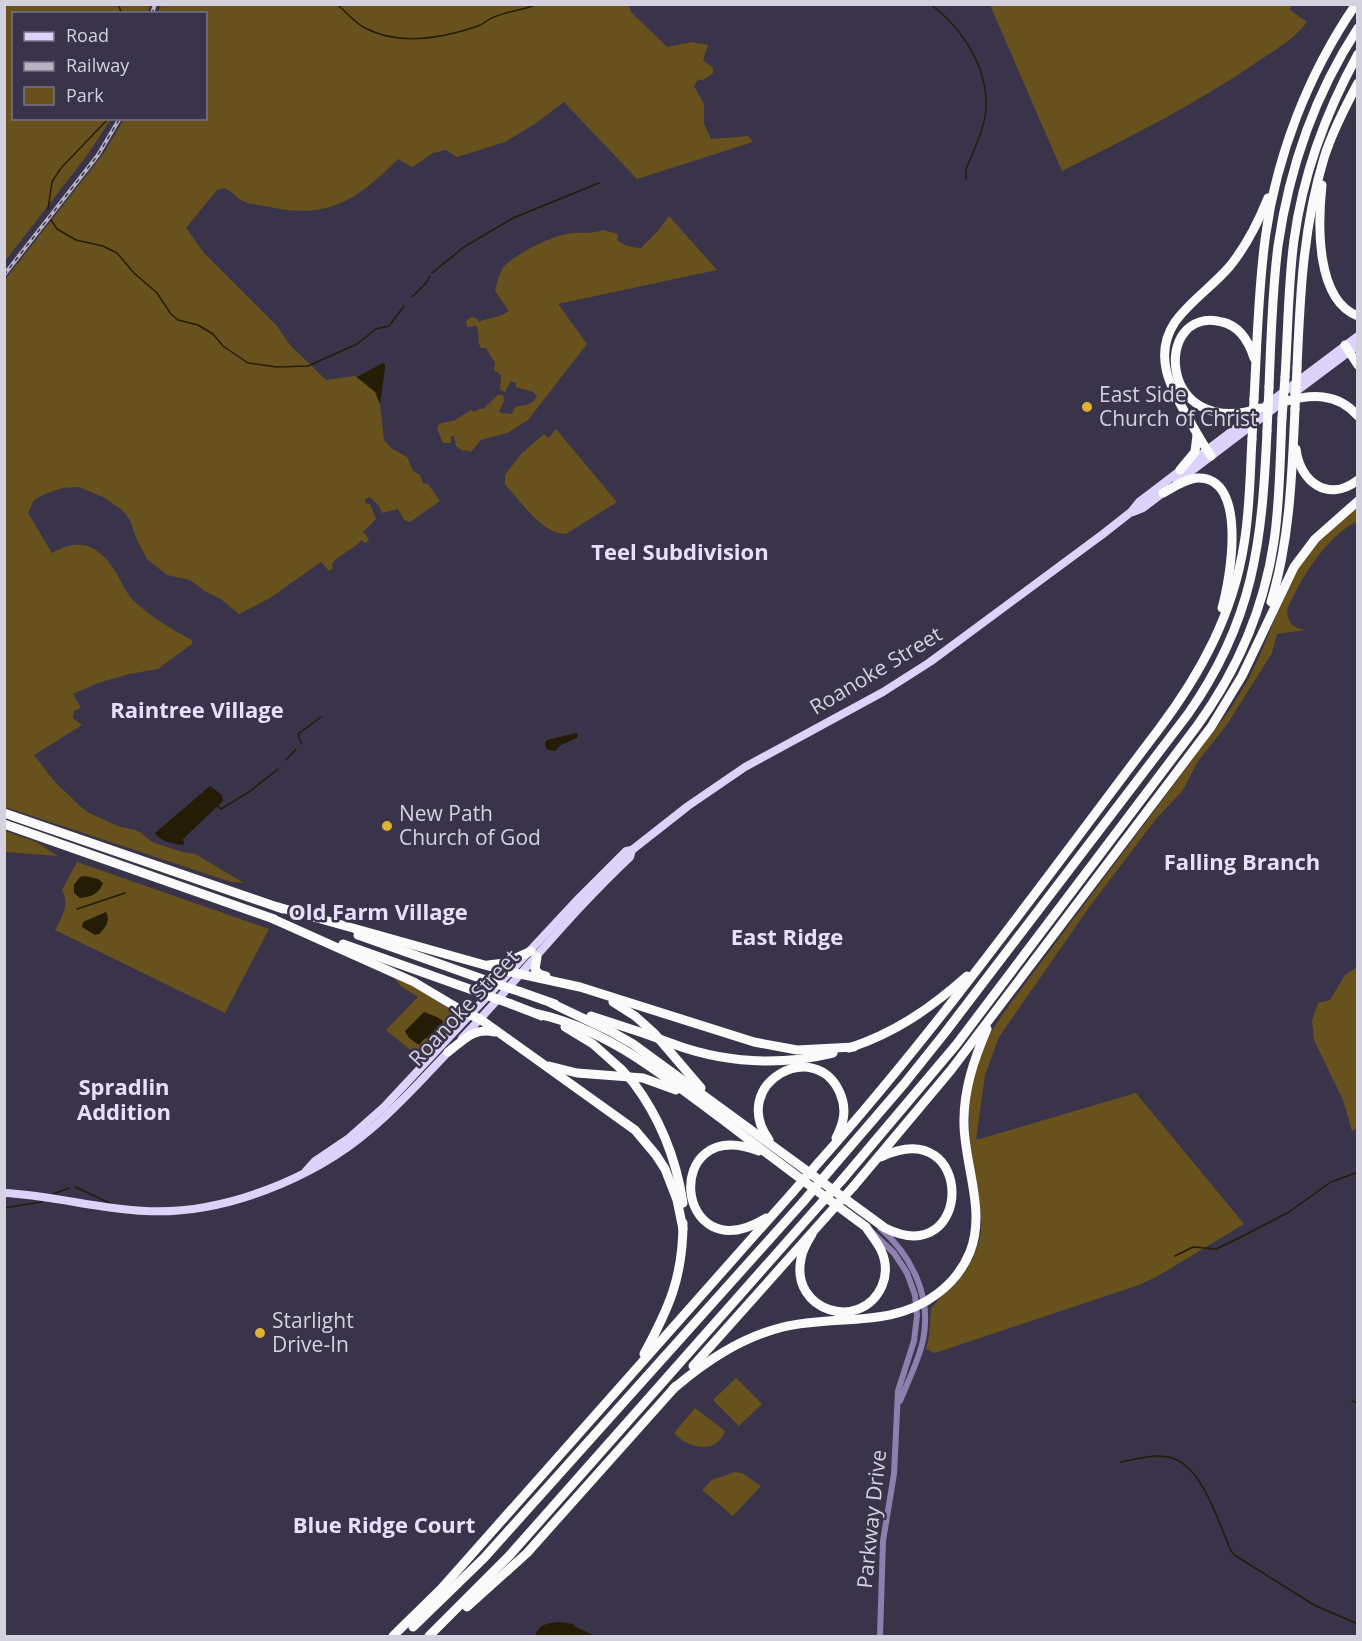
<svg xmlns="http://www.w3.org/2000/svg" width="1362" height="1641" viewBox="0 0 1362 1641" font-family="'Open Sans',sans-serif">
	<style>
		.green { fill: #67521d }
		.water { fill: #241c05 }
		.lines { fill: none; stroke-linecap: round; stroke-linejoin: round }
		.stream { stroke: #241c05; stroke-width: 1.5 }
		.minor { stroke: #8d80af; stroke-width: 6 }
		.major { stroke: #ddd3fa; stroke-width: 8 }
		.highway { stroke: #fafafa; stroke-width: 9 }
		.rail-casing { stroke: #b6b2c1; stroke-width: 4 }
		.rail { stroke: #3a344a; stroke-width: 1.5; stroke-dasharray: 4.5; stroke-linecap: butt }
		.highway-bridge { stroke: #fafafa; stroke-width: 9 }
		.poi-dot { fill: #deb133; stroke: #3a344a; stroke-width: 2 }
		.labels { text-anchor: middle; stroke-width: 5; stroke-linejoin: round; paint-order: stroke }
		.poi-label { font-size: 21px; fill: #d5d2df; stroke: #3a344a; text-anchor: start }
		.street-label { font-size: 21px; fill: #d5d2df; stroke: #3a344a }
		.neighbourhood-label { font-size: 22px; font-weight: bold; fill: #e7e0fc; stroke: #3a344a }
	</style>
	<rect width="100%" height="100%" fill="#3a344a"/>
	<!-- green -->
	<g class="green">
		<polygon points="5,4 150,5 147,13 14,14 14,118 111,119 88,154 5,261"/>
		<path d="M161,5H629L631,12L666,46L668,47L691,42L708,45L703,60L713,68V73L702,81L701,79L697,81L694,86L704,104V124L711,139L748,136L753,142L637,179L564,102L536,123L505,142L457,157L446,150L433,153L412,167L398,159C358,199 329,220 270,207C262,205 250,205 243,201C236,198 233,191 224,188L217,190L186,228L204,253L276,325L290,345L326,380L355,376L376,392L380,404L384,440L391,448L407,457L413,471L420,475L423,483L428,484L440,501L410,522L404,520L398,509L382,513L379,506L370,497L365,499V503L370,504L376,519L363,532L369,539L366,543L361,540C354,550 340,553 332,564L333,568L329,571L321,562L270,598L239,614L221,599L206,592L190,580L167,575L147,559L137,540L130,520L122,510L105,498L79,487L63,488L47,493L34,500L28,513L52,553C81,536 100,546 117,574C122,583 126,593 134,601C150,616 172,630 192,640V644L158,669L129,674L98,683L73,694L81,708L74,711L73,718L82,725L34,755L54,781L81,807L89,813L118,826L138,831L152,842L182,852L195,854L244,883L231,882L5,807L4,281L104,153L124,119L206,118V14L158,13Z"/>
		<path d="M990,5H1293L1289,9L1307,22C1293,40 1275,50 1257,62C1196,104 1128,138 1062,171Z"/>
		<path d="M669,216L717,270L558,304L587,344L528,420L507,433L481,440L471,452L466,450L463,451L456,446L454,436H451V443H443L437,429L439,424L455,420L471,410L474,412L479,409H483L498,395H503L504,401L499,411L501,413L512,414L515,407C524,405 533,405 537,396L533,392L516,387V383L511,381L505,392L500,390L501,375L494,370L495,363L486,348H481C476,341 481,332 476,326L467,327L466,321L471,317L476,318L479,322C489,317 500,318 509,311L495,291C497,283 499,274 503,268C513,255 550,237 566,234C579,231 590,235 603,230L618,234L617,240C622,245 634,248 641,248L658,231Z"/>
		<path d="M556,429L617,502L566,534C541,534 521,500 505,485V475L522,453L544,434L549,438Z"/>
		<path d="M1357,505V521C1326,537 1300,579 1287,610C1288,624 1293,628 1306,630L1277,634L1272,653L1226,726L1198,761L1183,790L1156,819L1090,906L999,1037L985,1075L976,1140L1136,1093L1244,1224L1158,1276L1139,1285L935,1353L926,1349L929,1337L931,1307H933C938,1298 947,1292 955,1285C966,1272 975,1257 979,1241C985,1218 978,1196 974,1173C967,1129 965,1084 985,1043C993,1028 1003,1014 1013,1000L1231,708L1248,680L1260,655L1295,570L1317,541Z"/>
		<polygon points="5,831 36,842 58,856 5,852"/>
		<path d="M77,862L269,929L225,1013L55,930C62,917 70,905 62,890Z"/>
		<polygon points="1357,967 1358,1127 1352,1131 1343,1100 1314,1040 1312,1021 1318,1003 1330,1000 1345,975"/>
		<polygon points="394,978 412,985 462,1017 424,1061 386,1030 418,997 402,987"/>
		<polygon points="736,1378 762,1404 739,1426 713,1400"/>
		<path d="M695,1408L725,1431C716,1455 689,1449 674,1433Z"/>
		<polygon points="735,1472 742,1473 761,1486 733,1516 702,1490 712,1480"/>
	</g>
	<!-- water -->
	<g class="water">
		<polygon points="383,363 385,365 385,368 380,404 375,392 357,377"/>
		<polygon points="576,733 578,735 577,738 561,745 555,751 546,749 545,743 547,740"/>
		<path d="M210,786L222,795L223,801L183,839L184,845C174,845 160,841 155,833Z"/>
		<path d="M85,876L98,879L103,883C99,894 91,897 80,898L74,893V885L80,877Z"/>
		<path d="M106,912C111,921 105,928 99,934L95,935L82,927L83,922Z"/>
		<path d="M424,1012L437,1017L443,1021C441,1030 432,1037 424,1039L419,1045L409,1038L405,1031Z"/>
		<path d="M559,1622L573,1624L574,1626L595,1636H535C539,1624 547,1623 559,1622Z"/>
	</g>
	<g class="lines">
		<!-- stream -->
		<g class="stream">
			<polyline points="118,4 122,14"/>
			<path d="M337,4C346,12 355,23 365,28C399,46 443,38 478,26C484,24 488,19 494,17C508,11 524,10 538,4"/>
			<path d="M930,4C964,29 992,73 985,117C982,135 972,153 966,170V179"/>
			<polyline points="48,209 52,182 61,168 109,118"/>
			<polyline points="51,220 57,229 76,240 103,246 117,253 134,273 157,293 171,314 178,320 198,325 213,334 223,346 248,363 277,367 308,366 357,344 376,329 389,326 404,306"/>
			<polyline points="432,273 464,247 513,218 599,183"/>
			<polyline points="412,297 426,283 430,276"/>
			<polyline points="301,743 298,734 321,717"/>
			<polyline points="286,760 296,749"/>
			<polyline points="218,806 221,809 249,792 278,769"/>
			<polyline points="77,909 125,893"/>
			<polyline points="75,1187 112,1204"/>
			<polyline points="53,1194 69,1188"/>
			<polyline points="4,1208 42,1202"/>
			<polyline points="1175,1256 1193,1247 1216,1249 1243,1236 1289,1212 1331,1182 1358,1172"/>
			<polyline points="1352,1401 1358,1403"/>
			<path d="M1121,1462C1136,1459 1157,1453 1172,1458C1203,1467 1219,1524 1231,1551L1236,1556L1314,1605L1358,1624"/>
		</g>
		<!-- minor -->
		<g class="minor">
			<path d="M880,1228C912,1256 932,1297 923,1340C919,1360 908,1381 900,1401"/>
			<polyline points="873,1233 894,1253 907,1273 915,1295 917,1316 914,1341 898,1391 894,1474 883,1541 880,1636"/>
		</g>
		<!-- major -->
		<g class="major">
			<polyline points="1294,393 1358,345"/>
			<polyline points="1266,405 1358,336"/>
			<polyline points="1177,482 1285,400"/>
			<polyline points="1133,512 1143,508 1168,489"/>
			<path d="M462,1038C520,978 570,913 630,857L632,850"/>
			<polyline points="306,1171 315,1161 349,1138 384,1107 579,898 626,851 632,850 688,806 745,767 883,692 930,662 1103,534 1131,512 1139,502 1257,412"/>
			<path d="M4,1193C52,1195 97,1209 145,1211C223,1215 313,1179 371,1129C400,1105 425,1076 452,1048"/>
		</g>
		<!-- highway -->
		<g class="highway">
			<path d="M1322,185C1318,222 1315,300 1358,316"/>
			<polyline points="1345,345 1358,365"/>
			<path d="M1254,358C1249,342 1240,326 1222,322C1153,304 1156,442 1261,408"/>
			<path d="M1297,368C1300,296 1303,227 1324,158C1332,132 1345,107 1358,83"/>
			<path d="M1285,377C1288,331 1288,285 1294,240C1303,174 1326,112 1358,54"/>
			<path d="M1269,387C1271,340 1272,292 1278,246C1289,169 1315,94 1358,28"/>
			<path d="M1254,399C1257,346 1258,293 1265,240C1276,156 1308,74 1356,4"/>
			<path d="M1283,402C1311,394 1337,392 1358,416"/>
			<path d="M1296,449C1300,482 1328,503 1358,480"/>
			<path d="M1211,456C1202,443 1195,430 1187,416C1170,387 1153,355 1175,322C1190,301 1213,286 1230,266C1247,245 1258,223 1268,198"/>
			<polyline points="1180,470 1195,452 1197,435"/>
			<path d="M1163,493C1174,487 1185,479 1197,478C1249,476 1230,580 1222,608"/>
			<path d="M1271,602C1290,540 1292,474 1295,409"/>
			<polyline points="4,813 283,909"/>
			<polyline points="4,824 274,919"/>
			<polyline points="278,907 506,971 580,987 754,1042 797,1050 854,1047"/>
			<polyline points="271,918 414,982 466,1013 480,1019 635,1130 656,1155 665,1169 677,1200 683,1229"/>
			<polyline points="358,935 488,981"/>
			<polyline points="343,944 478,992"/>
			<polyline points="537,957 535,969 539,974 546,976"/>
			<polyline points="488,965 505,963 531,951"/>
			<polyline points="521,992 555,1004"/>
			<polyline points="613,1002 635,1016 654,1033 701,1088"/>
			<path d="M551,1003L612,1032L633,1044L885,1228C974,1272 976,1112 881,1157"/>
			<polyline points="511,1004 542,1016"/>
			<path d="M538,1014C608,1029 666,1078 723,1120C770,1156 818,1192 866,1227C871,1235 877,1242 881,1250C886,1261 887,1274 882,1286C861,1333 790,1311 801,1259C802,1250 807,1242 812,1234"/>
			<polyline points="591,1016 646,1034"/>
			<polyline points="565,1027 593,1044 621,1069"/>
			<path d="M673,1044C725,1063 779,1066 833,1053"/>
			<path d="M849,1048C895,1033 931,1008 967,976"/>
			<path d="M448,1052C464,1040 473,1027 495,1032"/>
			<polyline points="549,1066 577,1073 643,1078 676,1090"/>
			<path d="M633,1082C661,1119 676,1158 683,1203"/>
			<path d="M769,1140C728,1083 816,1036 840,1093C847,1109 844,1123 836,1138"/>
			<path d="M759,1151C660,1113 674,1275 766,1218"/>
			<path d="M819,1162C941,1025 1048,875 1159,729C1201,673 1233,614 1244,544C1250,509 1250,474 1252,439"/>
			<path d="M830,1170L904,1084L944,1034L1188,714C1254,620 1262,542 1267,431"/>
			<path d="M842,1180L956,1045L1197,726C1237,671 1264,608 1274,541C1280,501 1280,459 1282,418"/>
			<polyline points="853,1187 951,1070 1211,727 1242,676 1294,567 1315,539 1358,501"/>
			<path d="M644,1354C669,1308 683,1277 683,1223"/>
			<polyline points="693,1366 825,1218"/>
			<path d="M673,1389C706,1361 740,1338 783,1327C836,1314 891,1329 937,1294C952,1283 963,1269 970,1252C986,1211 965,1167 964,1125C963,1091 974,1059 987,1029"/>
			<polyline points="467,1607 527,1553 676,1386"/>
			<polyline points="413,1627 484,1558 803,1202"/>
			<polyline points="393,1636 441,1589 792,1193"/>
			<polyline points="429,1636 509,1556 815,1210"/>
		</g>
		<!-- rail casing -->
		<g class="rail-casing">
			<g id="rail">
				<polyline points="152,14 155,4"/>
				<polyline points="4,275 98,155 120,118"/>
			</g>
		</g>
		<!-- rail -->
		<use href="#rail" class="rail"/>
		<!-- highway-bridge -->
		<g class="highway-bridge">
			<polyline points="1295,409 1297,368"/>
			<polyline points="1282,418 1285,377"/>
			<polyline points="1267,431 1269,387"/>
			<polyline points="1252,439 1254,399"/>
			<polyline points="488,981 521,992"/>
			<polyline points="478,992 511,1004"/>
			<polyline points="646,1034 673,1044"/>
			<polyline points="621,1069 633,1082"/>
			<polyline points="792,1193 819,1162"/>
			<polyline points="803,1202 830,1170"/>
			<polyline points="815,1210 842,1180"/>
			<polyline points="825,1218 853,1187"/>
		</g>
	</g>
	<!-- markers -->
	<g class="poi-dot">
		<circle cx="1087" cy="407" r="6"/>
		<circle cx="387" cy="826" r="6"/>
		<circle cx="260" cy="1333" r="6"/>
	</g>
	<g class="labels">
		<!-- poi labels -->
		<g class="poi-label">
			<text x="1099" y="402">East Side<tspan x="1099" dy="24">Church of Christ</tspan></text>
			<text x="399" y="821">New Path<tspan x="399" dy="24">Church of God</tspan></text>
			<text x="272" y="1328">Starlight<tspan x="272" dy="24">Drive-In</tspan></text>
		</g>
		<!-- street labels -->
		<g class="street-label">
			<text transform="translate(876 671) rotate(-31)" y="7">Roanoke Street</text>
			<text transform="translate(464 1008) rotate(-47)" y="7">Roanoke Street</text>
			<text transform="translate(872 1519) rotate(-84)" y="7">Parkway Drive</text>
		</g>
		<!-- neighbourhood labels -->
		<g class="neighbourhood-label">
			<text x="680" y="560">Teel Subdivision</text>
			<text x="197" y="718">Raintree Village</text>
			<text x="1242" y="870">Falling Branch</text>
			<text x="378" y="920">Old Farm Village</text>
			<text x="787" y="945">East Ridge</text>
			<text x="124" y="1095">Spradlin<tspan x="124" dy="25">Addition</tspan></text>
			<text x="384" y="1533">Blue Ridge Court</text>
		</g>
	</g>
	<!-- border -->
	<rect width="1362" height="1641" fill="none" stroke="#d5d2df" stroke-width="12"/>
	<!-- legend -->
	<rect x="12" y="12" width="195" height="108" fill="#3a344a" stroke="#787386" stroke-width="1.5"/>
	<rect x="24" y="32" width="30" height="9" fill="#ddd3fa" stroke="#787386" stroke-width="1.5"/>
	<text x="66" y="42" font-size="18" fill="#d5d2df">Road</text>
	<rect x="24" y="62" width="30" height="9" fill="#b6b2c1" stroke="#787386" stroke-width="1.5"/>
	<text x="66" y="72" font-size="18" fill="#d5d2df">Railway</text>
	<rect x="24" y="87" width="30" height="18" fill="#67521d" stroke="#787386" stroke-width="1.5"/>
	<text x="66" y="102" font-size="18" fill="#d5d2df">Park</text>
</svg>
